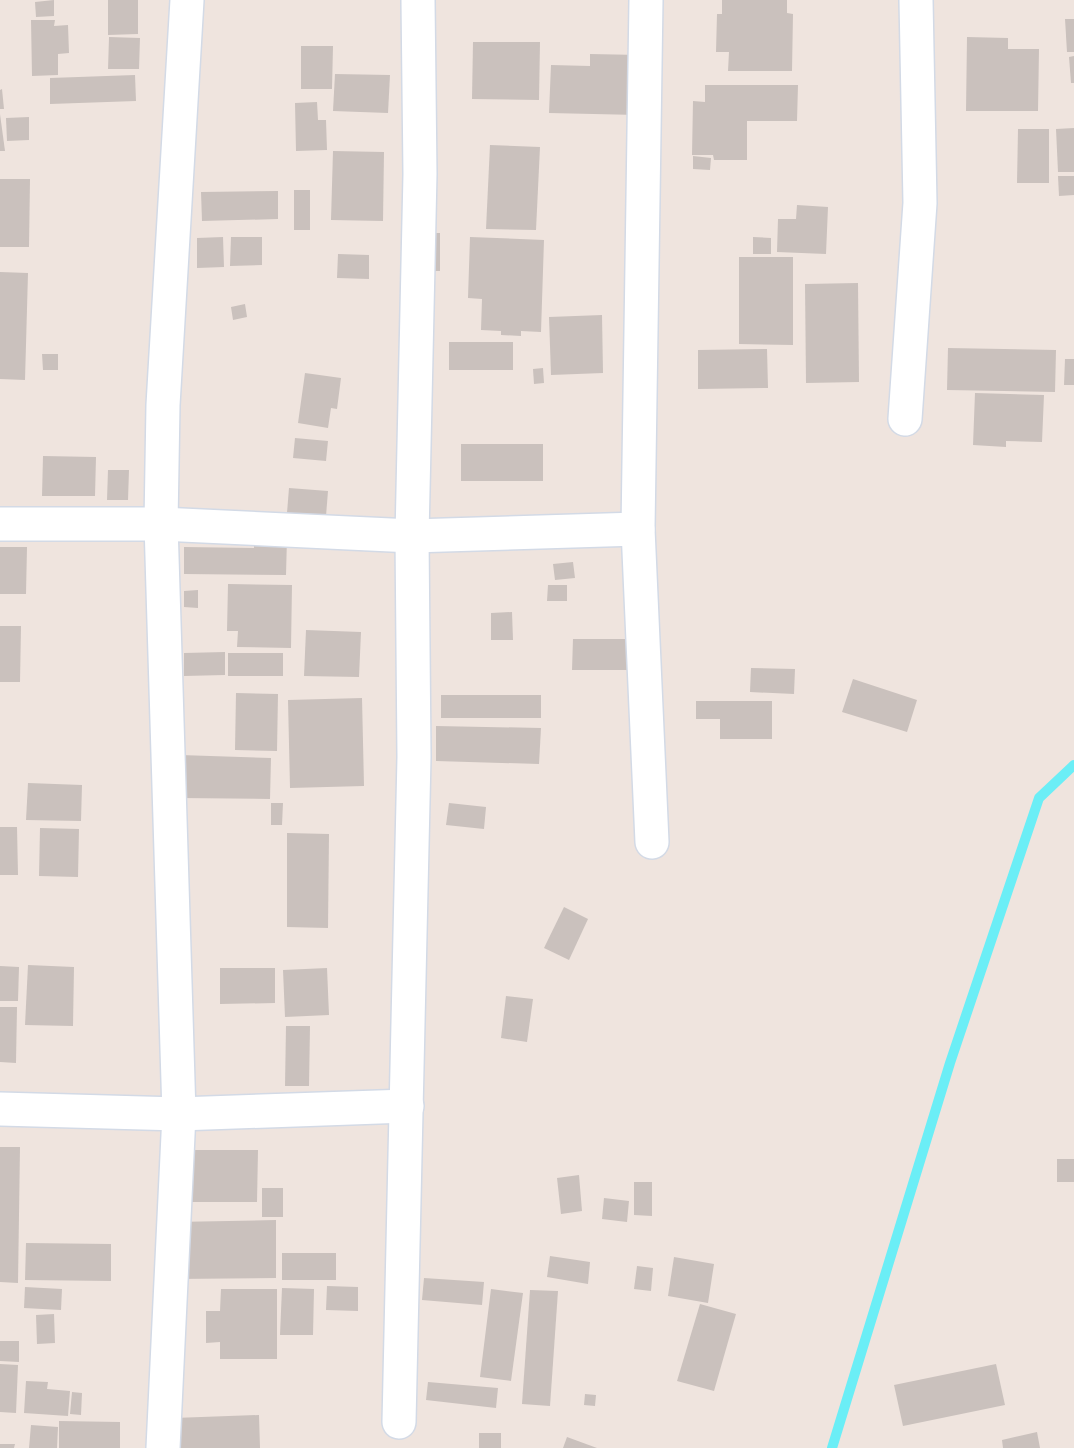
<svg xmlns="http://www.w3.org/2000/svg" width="1074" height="1448" viewBox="0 0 1074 1448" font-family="'Asap Condensed',sans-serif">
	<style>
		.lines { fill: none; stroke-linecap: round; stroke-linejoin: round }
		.stream { stroke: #6beef6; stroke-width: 10 }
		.building { fill: #cac1bd }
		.minor-casing { stroke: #d3dae6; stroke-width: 36 }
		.minor { stroke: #fff; stroke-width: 33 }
	</style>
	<rect width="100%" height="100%" fill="#efe4de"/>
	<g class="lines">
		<!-- stream -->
		<polyline class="stream" points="832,1448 950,1063 1039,798 1074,765"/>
	</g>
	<!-- building -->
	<g class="building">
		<polygon points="54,0 54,16 36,17 35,2"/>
		<polygon points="108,0 138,0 138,34 108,35"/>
		<polygon points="722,0 787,0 787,13 793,14 792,71 728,71 729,52 716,52 717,14 722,14"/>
		<polygon points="1065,19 1074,19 1074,52 1067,52"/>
		<polygon points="31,20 55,20 54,26 68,25 69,53 58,54 58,75 32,76"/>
		<polygon points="109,37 140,38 139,69 108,69"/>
		<polygon points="967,37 1008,38 1008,49 1039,49 1038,111 966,111"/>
		<polygon points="473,42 540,42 539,100 472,99"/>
		<polygon points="301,46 333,46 332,89 301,89"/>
		<polygon points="590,54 640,55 638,115 549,113 551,65 590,66"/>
		<polygon points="1074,56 1074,83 1071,83 1069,57"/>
		<polygon points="335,74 390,75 388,113 333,111"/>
		<polygon points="135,75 136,101 50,104 50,78"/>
		<polygon points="705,85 798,85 797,121 747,121 747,160 714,160 713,155 692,155 693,101 705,102"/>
		<polygon points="2,89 4,109 0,109 0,90"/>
		<polygon points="317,102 318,120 326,120 327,150 296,151 295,103"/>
		<polygon points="0,114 5,151 0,151"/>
		<polygon points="29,117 29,140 7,141 6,118"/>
		<polygon points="1074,128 1074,172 1058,172 1056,129"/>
		<polygon points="1018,129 1049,129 1049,183 1017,183"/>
		<polygon points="490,145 540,147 536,230 486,229"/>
		<polygon points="333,151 384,152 383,221 331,220"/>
		<polygon points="693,156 711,158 710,170 693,169"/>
		<polygon points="1058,176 1074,176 1074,195 1059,196"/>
		<polygon points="0,179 30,179 29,247 0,247"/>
		<rect x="294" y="190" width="16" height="40"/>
		<polygon points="278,191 278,219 202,221 201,192"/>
		<polygon points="797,205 828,207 826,254 777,252 778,219 796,219"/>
		<polygon points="424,233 440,233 440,271 423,271"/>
		<polygon points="223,237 224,267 197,268 197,238"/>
		<polygon points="231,237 262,237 262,265 230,266"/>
		<polygon points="470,237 544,240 541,332 521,331 521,336 501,335 501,331 481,330 482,299 468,298"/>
		<polygon points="753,237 771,238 771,254 753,254"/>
		<polygon points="338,254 369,255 369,279 337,278"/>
		<polygon points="739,257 793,257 793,345 739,344"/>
		<polygon points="0,272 28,273 25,380 0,379"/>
		<polygon points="858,283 859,382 806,383 805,284"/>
		<polygon points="245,304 247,317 233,320 231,307"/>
		<polygon points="602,315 603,373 551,375 549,317"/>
		<rect x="449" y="342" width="64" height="28"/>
		<polygon points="948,348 1056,350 1055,392 947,390"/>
		<polygon points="767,349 768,388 698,389 698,350"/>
		<polygon points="42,354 58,354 58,370 43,370"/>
		<polygon points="1065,359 1074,359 1074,385 1064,385"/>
		<polygon points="543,368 544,383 534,384 533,369"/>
		<polygon points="305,373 341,378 337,409 331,408 328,428 298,423"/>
		<polygon points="975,393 1044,395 1042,442 1006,441 1006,447 973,445"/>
		<polygon points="295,438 328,441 326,461 293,458"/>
		<rect x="461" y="444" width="82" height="37"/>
		<polygon points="43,456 96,457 95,496 42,496"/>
		<polygon points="108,470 129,470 128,500 107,500"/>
		<polygon points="289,488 328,491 326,516 287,513"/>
		<polygon points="254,538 287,538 286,575 184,574 184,547 254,548"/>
		<polygon points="0,547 27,547 26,594 0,594"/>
		<polygon points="573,562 575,578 555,580 553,564"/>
		<polygon points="228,584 292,585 291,648 237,647 238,631 227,631"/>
		<polygon points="548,585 567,585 567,601 547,601"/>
		<polygon points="198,590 198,608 184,607 184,591"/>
		<polygon points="512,612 513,640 491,640 491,613"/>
		<polygon points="0,626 21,626 20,682 0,682"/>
		<polygon points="306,630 361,632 359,677 304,676"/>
		<polygon points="573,639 640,639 639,670 572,670"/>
		<polygon points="225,652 225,675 184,676 184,653"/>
		<rect x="228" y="653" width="55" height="23"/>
		<polygon points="751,668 795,669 794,694 750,692"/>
		<polygon points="853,679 917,700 907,732 842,712"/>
		<polygon points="236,693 278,694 277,751 235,750"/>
		<rect x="441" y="695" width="100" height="23"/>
		<polygon points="362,698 364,786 290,788 288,700"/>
		<polygon points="696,701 772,701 772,739 720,739 720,719 696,719"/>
		<polygon points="436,726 541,728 539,764 436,761"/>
		<polygon points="180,755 271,758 270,799 179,798"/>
		<polygon points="28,783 82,785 81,821 26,820"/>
		<polygon points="271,803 283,803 282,825 271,825"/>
		<polygon points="449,803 486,807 484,829 446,825"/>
		<polygon points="0,827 17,827 18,875 0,875"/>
		<polygon points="40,828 79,829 78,877 39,876"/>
		<polygon points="287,833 329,834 328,928 287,927"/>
		<polygon points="564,907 588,919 569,960 544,948"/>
		<polygon points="28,965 74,967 73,1026 25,1025"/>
		<polygon points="0,966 19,967 18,1001 0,1001"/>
		<polygon points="220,968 275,968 275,1003 220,1004"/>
		<polygon points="327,968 329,1015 285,1017 283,970"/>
		<polygon points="506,996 533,999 527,1042 501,1038"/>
		<polygon points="0,1007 17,1007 16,1063 0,1062"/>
		<polygon points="286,1026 310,1026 309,1086 285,1086"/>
		<polygon points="0,1147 20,1147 18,1283 0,1282"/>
		<polygon points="187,1150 258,1150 257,1202 186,1202"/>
		<rect x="1057" y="1159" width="17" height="23"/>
		<polygon points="579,1175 582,1211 561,1214 557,1178"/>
		<polygon points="634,1182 652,1182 652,1216 634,1215"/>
		<rect x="262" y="1188" width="21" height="29"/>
		<polygon points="604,1198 629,1201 627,1222 602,1219"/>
		<polygon points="276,1220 276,1278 175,1279 174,1222"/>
		<polygon points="26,1243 111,1244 111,1281 25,1280"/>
		<rect x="282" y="1253" width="54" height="27"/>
		<polygon points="550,1256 590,1262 588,1284 547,1277"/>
		<polygon points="674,1257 714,1264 708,1303 668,1296"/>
		<polygon points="637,1266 653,1268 651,1291 634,1289"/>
		<polygon points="424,1278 484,1282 482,1305 422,1300"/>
		<polygon points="327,1286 358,1287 358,1311 326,1310"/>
		<polygon points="25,1287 62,1289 61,1310 24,1308"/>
		<polygon points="282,1288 314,1289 313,1335 280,1335"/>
		<polygon points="221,1289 277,1289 277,1359 220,1359 220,1342 206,1343 206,1311 220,1311"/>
		<polygon points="491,1289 523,1293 511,1381 480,1377"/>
		<polygon points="530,1290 558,1291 550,1406 522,1404"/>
		<polygon points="700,1304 736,1314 714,1391 677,1381"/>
		<polygon points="54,1314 55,1343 37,1344 36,1315"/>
		<polygon points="0,1341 19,1341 19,1362 0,1361"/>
		<polygon points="0,1364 18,1365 16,1413 0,1412"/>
		<polygon points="996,1364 1005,1405 903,1426 894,1385"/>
		<polygon points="26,1381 48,1382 47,1389 70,1391 68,1416 24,1413"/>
		<polygon points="428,1382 498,1388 496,1408 426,1400"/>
		<polygon points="72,1392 82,1393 81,1415 70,1414"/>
		<polygon points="585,1394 596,1395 595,1406 584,1405"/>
		<polygon points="259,1415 260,1448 175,1448 174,1418"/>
		<polygon points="59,1421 120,1422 120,1448 59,1448"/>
		<polygon points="31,1425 58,1427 57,1448 29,1448"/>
		<polygon points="1037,1432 1040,1448 1003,1448 1002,1440"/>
		<rect x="479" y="1433" width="22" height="15"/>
		<polygon points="567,1437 597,1448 563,1448"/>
		<polygon points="0,1444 15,1444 14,1448 0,1448"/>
	</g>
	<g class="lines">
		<!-- minor casing -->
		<g class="minor-casing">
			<g id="minor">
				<polyline points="646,0 638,529 652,842"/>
				<polyline points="905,419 920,203 916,0"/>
				<polyline points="0,524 161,524 412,536 638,529"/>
				<polyline points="0,1109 179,1114 407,1106"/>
				<polyline points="399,1422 414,757 412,536 420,174 418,0"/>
				<polyline points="163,1448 179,1114 161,524 163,405 187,0"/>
			</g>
		</g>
		<!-- minor -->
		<use href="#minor" class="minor"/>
	</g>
</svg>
